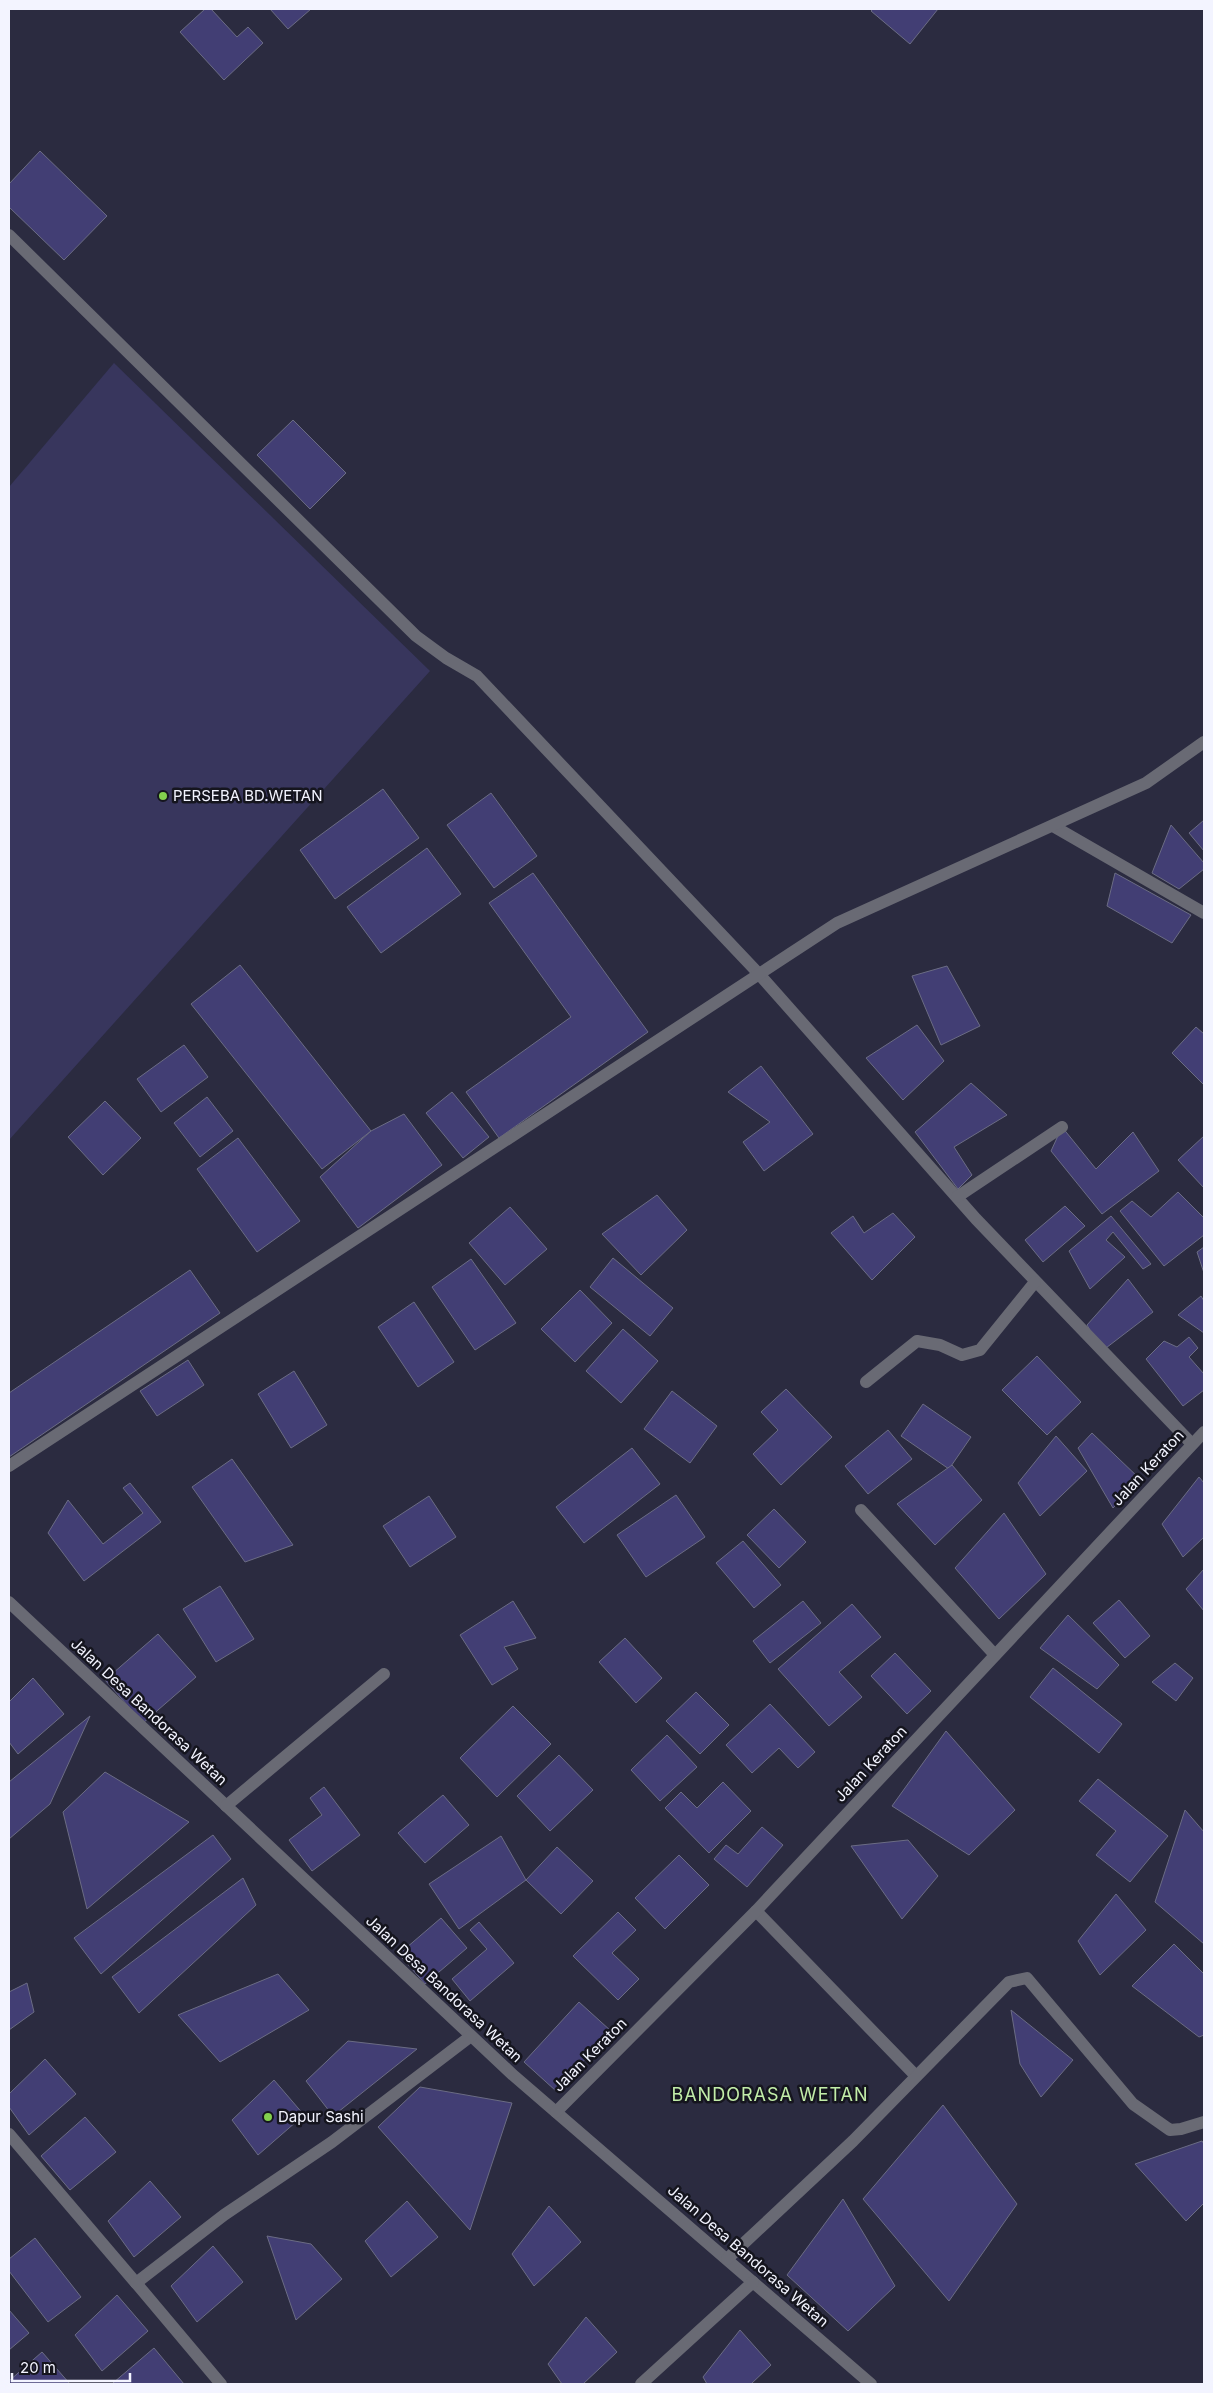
<svg xmlns="http://www.w3.org/2000/svg" width="1213" height="2393" viewBox="0 0 1213 2393" font-family="Inter,sans-serif">
	<style>
		.park { fill: #38365d }
		.building { fill: #423e74; stroke: #6b6c84 }
		.lines { fill: none; stroke-linecap: round; stroke-linejoin: round }
		.street { stroke: #696a74; stroke-width: 12 }
		.poi-dot { fill: #83d04e; stroke: #15151e; stroke-width: 2 }
		.labels { text-anchor: middle; stroke-width: 5; stroke-linejoin: round; paint-order: stroke }
		.poi-label { font-size: 15px; fill: #f3f4ff; stroke: #15151e; text-anchor: start }
		.street-label { font-size: 15px; fill: #f3f4ff; stroke: #15151e }
		.quarter-label { font-size: 18px; letter-spacing: 1px; fill: #c2eda9; stroke: #15151e }
	</style>
	<rect width="100%" height="100%" fill="#2b2b40"/>
	<!-- park -->
	<polygon class="park" points="114,363 430,671 9,1140 9,487"/>
	<!-- building -->
	<g class="building">
		<polygon points="205,9 211,9 237,37 248,27 263,43 224,80 180,32"/>
		<polygon points="270,9 311,9 288,29"/>
		<polygon points="873,9 938,9 910,44 871,11"/>
		<polygon points="40,151 107,216 64,260 9,207 9,184"/>
		<polygon points="293,420 346,473 310,509 257,455"/>
		<polygon points="383,789 419,838 335,899 300,850"/>
		<polygon points="491,793 537,856 494,888 447,825"/>
		<polygon points="1204,820 1204,851 1189,833"/>
		<polygon points="1171,825 1204,863 1204,869 1179,889 1152,873"/>
		<polygon points="427,848 461,894 381,953 347,907"/>
		<polygon points="533,873 648,1032 499,1138 466,1092 571,1017 489,903"/>
		<polygon points="1115,873 1191,915 1172,943 1107,906"/>
		<polygon points="240,965 371,1131 322,1169 191,1004"/>
		<polygon points="947,966 980,1026 941,1045 912,976"/>
		<polygon points="917,1025 944,1061 903,1100 866,1058"/>
		<polygon points="1196,1027 1204,1034 1204,1085 1172,1053"/>
		<polygon points="184,1045 208,1077 161,1112 137,1079"/>
		<polygon points="761,1066 813,1134 764,1171 743,1142 770,1122 728,1092"/>
		<polygon points="971,1083 1007,1115 954,1147 972,1175 958,1189 915,1132"/>
		<polygon points="452,1092 489,1137 463,1158 426,1113"/>
		<polygon points="207,1097 233,1131 200,1157 174,1123"/>
		<polygon points="105,1101 141,1138 103,1175 68,1137"/>
		<polygon points="404,1114 442,1165 358,1228 320,1177 371,1131"/>
		<polygon points="1062,1127 1096,1169 1133,1132 1159,1171 1102,1214 1051,1151"/>
		<polygon points="1204,1136 1204,1188 1178,1160"/>
		<polygon points="238,1138 300,1221 257,1252 197,1169"/>
		<polygon points="1178,1192 1204,1218 1204,1235 1164,1266 1120,1211 1132,1201 1151,1217"/>
		<polygon points="657,1195 687,1230 641,1275 602,1234"/>
		<polygon points="1065,1206 1085,1226 1043,1262 1025,1240"/>
		<polygon points="510,1207 547,1249 505,1285 469,1243"/>
		<polygon points="893,1213 915,1237 872,1280 831,1233 853,1216 864,1233"/>
		<polygon points="1111,1216 1151,1264 1143,1269 1113,1232 1106,1240 1125,1257 1090,1289 1069,1251"/>
		<polygon points="1204,1247 1204,1273 1197,1252"/>
		<polygon points="613,1258 673,1308 650,1336 590,1287"/>
		<polygon points="471,1259 516,1323 475,1350 432,1287"/>
		<polygon points="190,1270 220,1313 9,1457 9,1393"/>
		<polygon points="1128,1279 1153,1312 1102,1351 1087,1325"/>
		<polygon points="580,1290 612,1323 575,1362 541,1329"/>
		<polygon points="1201,1296 1204,1301 1204,1333 1178,1315"/>
		<polygon points="414,1302 454,1362 418,1387 378,1327"/>
		<polygon points="623,1329 658,1361 621,1403 586,1371"/>
		<polygon points="1189,1337 1198,1348 1189,1357 1204,1374 1204,1390 1183,1406 1146,1359 1164,1341 1177,1347"/>
		<polygon points="1037,1356 1081,1402 1047,1435 1002,1390"/>
		<polygon points="188,1360 204,1385 157,1416 140,1391"/>
		<polygon points="294,1371 327,1425 291,1448 258,1394"/>
		<polygon points="786,1389 832,1437 781,1485 753,1454 778,1430 761,1412"/>
		<polygon points="672,1391 717,1426 690,1463 644,1429"/>
		<polygon points="923,1404 971,1437 949,1469 901,1436"/>
		<polygon points="888,1430 912,1459 868,1494 845,1466"/>
		<polygon points="1092,1433 1141,1480 1113,1508 1078,1448"/>
		<polygon points="1056,1436 1087,1471 1040,1516 1018,1483"/>
		<polygon points="632,1448 660,1484 584,1543 556,1507"/>
		<polygon points="232,1459 293,1545 245,1562 192,1487"/>
		<polygon points="952,1465 982,1500 935,1545 897,1504"/>
		<polygon points="1199,1477 1204,1483 1204,1537 1183,1557 1162,1524"/>
		<polygon points="130,1483 161,1522 84,1581 48,1533 68,1500 103,1544 143,1513 123,1488"/>
		<polygon points="676,1495 705,1537 646,1577 617,1535"/>
		<polygon points="429,1496 456,1537 410,1567 383,1526"/>
		<polygon points="774,1509 806,1542 779,1568 747,1535"/>
		<polygon points="1004,1513 1046,1574 999,1619 955,1568"/>
		<polygon points="743,1541 781,1585 754,1608 716,1563"/>
		<polygon points="1204,1569 1204,1611 1186,1589"/>
		<polygon points="220,1586 254,1639 216,1662 183,1609"/>
		<polygon points="1119,1600 1150,1636 1125,1658 1093,1623"/>
		<polygon points="513,1601 536,1638 504,1647 518,1669 492,1685 460,1635"/>
		<polygon points="803,1601 821,1623 770,1663 753,1641"/>
		<polygon points="852,1604 881,1637 839,1672 862,1697 829,1726 778,1669"/>
		<polygon points="1068,1615 1119,1665 1097,1689 1040,1648"/>
		<polygon points="158,1634 196,1677 143,1723 105,1680"/>
		<polygon points="625,1638 662,1678 636,1703 599,1662"/>
		<polygon points="895,1653 931,1691 907,1714 871,1676"/>
		<polygon points="1175,1663 1193,1678 1176,1701 1152,1682"/>
		<polygon points="1053,1668 1122,1724 1099,1753 1030,1697"/>
		<polygon points="33,1678 64,1714 18,1754 9,1742 9,1702"/>
		<polygon points="696,1692 729,1725 700,1754 666,1721"/>
		<polygon points="770,1704 815,1752 798,1768 779,1748 752,1773 726,1745"/>
		<polygon points="513,1706 551,1744 497,1797 460,1758"/>
		<polygon points="90,1716 50,1804 9,1839 9,1782"/>
		<polygon points="946,1731 1015,1810 969,1855 892,1806"/>
		<polygon points="667,1735 697,1767 660,1801 631,1770"/>
		<polygon points="559,1755 593,1790 550,1831 517,1796"/>
		<polygon points="105,1772 189,1822 87,1909 63,1812"/>
		<polygon points="1098,1779 1168,1836 1130,1882 1096,1855 1116,1831 1079,1801"/>
		<polygon points="723,1782 751,1811 709,1853 665,1808 681,1792 697,1808"/>
		<polygon points="324,1787 360,1835 312,1871 289,1840 322,1815 310,1798"/>
		<polygon points="443,1795 469,1825 425,1863 398,1833"/>
		<polygon points="1185,1810 1204,1832 1204,1944 1155,1902"/>
		<polygon points="762,1827 783,1845 747,1887 714,1859 726,1845 738,1854"/>
		<polygon points="213,1835 231,1859 101,1974 74,1938"/>
		<polygon points="501,1836 526,1880 459,1929 429,1884"/>
		<polygon points="908,1840 938,1876 902,1919 851,1846"/>
		<polygon points="557,1847 593,1881 561,1914 526,1880"/>
		<polygon points="679,1855 709,1885 665,1929 635,1898"/>
		<polygon points="243,1878 256,1905 139,2013 112,1977"/>
		<polygon points="1116,1894 1146,1930 1100,1975 1078,1941"/>
		<polygon points="618,1912 636,1930 612,1953 639,1979 618,2000 573,1956"/>
		<polygon points="441,1918 467,1948 425,1984 399,1954"/>
		<polygon points="479,1922 514,1963 470,2001 452,1979 487,1949 470,1930"/>
		<polygon points="1174,1944 1204,1974 1204,2035 1199,2037 1132,1986"/>
		<polygon points="278,1974 309,2010 220,2062 178,2015"/>
		<polygon points="27,1983 34,2012 9,2030 9,1992"/>
		<polygon points="579,2002 611,2031 556,2091 524,2062"/>
		<polygon points="1011,2010 1073,2060 1041,2097 1020,2064"/>
		<polygon points="348,2041 417,2049 333,2116 306,2081"/>
		<polygon points="45,2059 76,2094 29,2135 9,2107 9,2094"/>
		<polygon points="274,2080 304,2115 258,2155 232,2120"/>
		<polygon points="420,2087 512,2103 470,2230 378,2127"/>
		<polygon points="943,2105 1017,2204 949,2301 863,2199"/>
		<polygon points="85,2117 116,2152 70,2190 41,2156"/>
		<polygon points="1202,2141 1204,2144 1204,2203 1186,2221 1135,2164"/>
		<polygon points="150,2181 181,2217 134,2257 108,2221"/>
		<polygon points="843,2199 895,2286 848,2331 787,2275"/>
		<polygon points="407,2201 438,2237 391,2277 365,2241"/>
		<polygon points="549,2206 581,2242 534,2286 512,2254"/>
		<polygon points="267,2236 311,2244 342,2279 296,2320"/>
		<polygon points="35,2238 81,2297 48,2322 9,2271 9,2259"/>
		<polygon points="213,2246 243,2282 197,2322 171,2286"/>
		<polygon points="117,2295 148,2331 102,2371 75,2335"/>
		<polygon points="9,2310 29,2333 9,2350"/>
		<polygon points="586,2317 617,2352 583,2384 562,2384 548,2364"/>
		<polygon points="740,2330 771,2365 751,2384 707,2384 703,2377"/>
		<polygon points="154,2348 184,2384 114,2384 113,2383"/>
		<polygon points="42,2352 70,2384 9,2384 9,2381"/>
	</g>
	<g class="lines">
		<!-- street -->
		<g class="street">
			<polyline points="9,235 416,636 446,658 477,676 759,974 976,1219 1192,1444"/>
			<polyline points="1053,826 1204,913"/>
			<polyline points="957,1197 1062,1127"/>
			<polyline points="866,1382 917,1341 940,1345 962,1355 980,1350 1035,1282"/>
			<polyline points="9,1466 837,923 1146,783 1204,742"/>
			<polyline points="861,1510 995,1655"/>
			<polyline points="9,1602 513,2075 871,2384"/>
			<polyline points="226,1806 384,1674"/>
			<polyline points="756,1911 916,2076"/>
			<polyline points="556,2112 756,1911 1204,1432"/>
			<polyline points="9,2134 136,2283 224,2215 332,2142 471,2036"/>
			<polyline points="727,2259 853,2141 1009,1982 1027,1978 1133,2104 1170,2130 1181,2129 1204,2122"/>
			<polyline points="136,2283 221,2384"/>
			<polyline points="641,2384 753,2282"/>
		</g>
	</g>
	<!-- markers -->
	<g class="poi-dot">
		<circle cx="163" cy="796" r="5"/>
		<circle cx="268" cy="2117" r="5"/>
	</g>
	<g class="labels">
		<!-- poi labels -->
		<g class="poi-label">
			<text x="173" y="801">PERSEBA BD.WETAN</text>
			<text x="278" y="2122">Dapur Sashi</text>
		</g>
		<!-- street labels -->
		<g class="street-label">
			<text transform="translate(1148 1468) rotate(-47)" y="5">Jalan Keraton</text>
			<text transform="translate(149 1712) rotate(43)" y="5">Jalan Desa Bandorasa Wetan</text>
			<text transform="translate(871 1764) rotate(-47)" y="5">Jalan Keraton</text>
			<text transform="translate(444 1989) rotate(43)" y="5">Jalan Desa Bandorasa Wetan</text>
			<text transform="translate(590 2055) rotate(-45)" y="5">Jalan Keraton</text>
			<text transform="translate(748 2256) rotate(41)" y="5">Jalan Desa Bandorasa Wetan</text>
		</g>
		<!-- quarter labels -->
		<g class="quarter-label">
			<text x="770" y="2101">BANDORASA WETAN</text>
		</g>
	</g>
	<!-- border -->
	<rect width="1213" height="2393" fill="none" stroke="#f3f4ff" stroke-width="20"/>
	<!-- scale -->
	<path d="M12 2373v8h118v-8" fill="none" stroke="#f3f4ff" stroke-width="2.5"/>
	<text x="20" y="2373" font-size="15" fill="#f3f4ff" stroke="#15151e" stroke-width="4" paint-order="stroke">20 m</text>
</svg>
